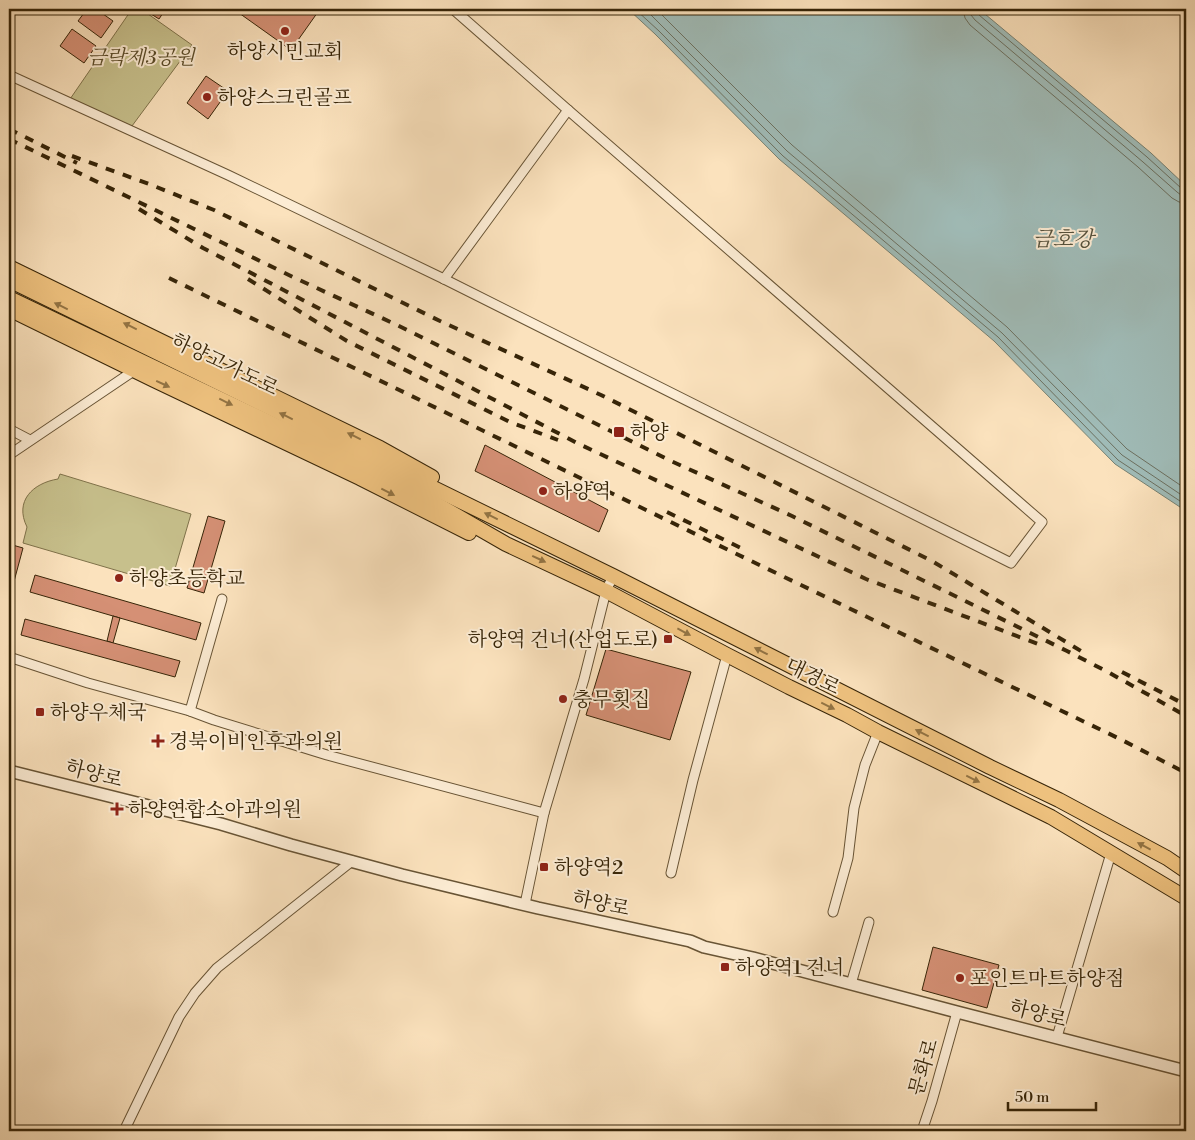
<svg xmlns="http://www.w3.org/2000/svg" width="1195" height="1140" viewBox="0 0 1195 1140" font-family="'Libre Bodoni','Noto Serif KR',serif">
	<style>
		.green { fill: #c7c08c; stroke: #7f724a }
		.water { fill: #a0bcb8; stroke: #768072 }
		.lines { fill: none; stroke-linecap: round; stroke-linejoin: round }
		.shore { stroke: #6c7060; stroke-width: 1 }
		.building { fill: #d59075; stroke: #372508 }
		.minor-casing { stroke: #685435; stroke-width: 11 }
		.tertiary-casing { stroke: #685435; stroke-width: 14 }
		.primary-casing { stroke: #372508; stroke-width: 16 }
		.minor { stroke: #fcecd4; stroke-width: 9 }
		.tertiary { stroke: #fcecd4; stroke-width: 11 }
		.primary { stroke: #eec17e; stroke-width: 14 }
		.rail { stroke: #372508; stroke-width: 4; stroke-dasharray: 9 9; stroke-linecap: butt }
		.oneway { fill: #927343 }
		.poi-dot { fill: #8f2418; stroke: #fcecd4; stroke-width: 2 }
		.labels { text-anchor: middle; stroke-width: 4; stroke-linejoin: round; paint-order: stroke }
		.poi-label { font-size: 20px; fill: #372508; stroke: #fcecd4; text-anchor: start }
		.park-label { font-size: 20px; font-style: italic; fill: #5b4c29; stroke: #fcecd4 }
		.street-label { font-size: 20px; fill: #372508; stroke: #fcecd4 }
		.water-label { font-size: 21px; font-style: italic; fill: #56523d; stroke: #fcecd4 }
	</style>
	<rect width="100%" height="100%" fill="#fbe2bd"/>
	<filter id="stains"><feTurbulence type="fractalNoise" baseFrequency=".004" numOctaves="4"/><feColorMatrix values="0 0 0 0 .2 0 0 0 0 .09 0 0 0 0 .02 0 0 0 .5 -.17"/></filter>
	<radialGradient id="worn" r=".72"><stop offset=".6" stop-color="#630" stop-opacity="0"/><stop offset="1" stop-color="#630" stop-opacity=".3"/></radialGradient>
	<!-- green -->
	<g class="green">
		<polygon points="132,9 141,9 192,45 129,130 68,102"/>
		<path d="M60,474L191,514L170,586L23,543L27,527C14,501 33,483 58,479Z"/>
	</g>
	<!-- water -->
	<polygon class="water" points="628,9 979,9 1151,153 1186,186 1186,511 1115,464 994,341 779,159 655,34"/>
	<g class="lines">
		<!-- shore -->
		<g class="shore">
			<polyline points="635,9 659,31 783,156 998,337 1118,460 1186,505"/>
			<polyline points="645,9 787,151 1002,333 1122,455 1186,498"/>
			<polyline points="656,9 792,145 1007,327 1127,449 1186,489"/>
			<polyline points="963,9 965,18 970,25 1138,167 1172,198 1179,202 1186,203"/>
			<polyline points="970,9 971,15 975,20 1143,162 1177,192 1181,195 1186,195"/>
			<polyline points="977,9 977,12 979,15 1147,157 1181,188 1186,189"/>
		</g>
	</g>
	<!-- building -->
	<g class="building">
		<polygon points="87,9 96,9 113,21 101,38 78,21"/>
		<polygon points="143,9 160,9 159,10 163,13 159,19"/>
		<polygon points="239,9 320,9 291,50 239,13"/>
		<polygon points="72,29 96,46 84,63 60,46"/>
		<polygon points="206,76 228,91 208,119 187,103"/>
		<polygon points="485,445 608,510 599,532 475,471"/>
		<polygon points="208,516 225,521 204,593 187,588"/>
		<polygon points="9,544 23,548 9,600"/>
		<polygon points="35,575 201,623 196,640 30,592"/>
		<polygon points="113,616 120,618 113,643 107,641"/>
		<polygon points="25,619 180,661 175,677 21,635"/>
		<polygon points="606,649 691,672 670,740 586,715"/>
		<polygon points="933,947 999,965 987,1008 922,990"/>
	</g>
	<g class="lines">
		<!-- minor casing -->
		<g class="minor-casing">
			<g id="minor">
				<polyline points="9,75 228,175 444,279 1011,563 1042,522 568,110 453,9"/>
				<polyline points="444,279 568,110"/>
				<polyline points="9,429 30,440"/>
				<polyline points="9,455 135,370"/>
				<polyline points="9,657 88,683 190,711 214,720 327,755 544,813"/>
				<polyline points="190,711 222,599"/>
				<polyline points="671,873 693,780 727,655"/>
				<polyline points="525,904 544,813 584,679 606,591 613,576"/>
				<polyline points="833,912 848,858 854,808 865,765 878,732"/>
				<polyline points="851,984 869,922"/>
				<polyline points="1057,1037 1111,853"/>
				<polyline points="124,1131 179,1017 195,993 217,968 352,861"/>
				<polyline points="922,1131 932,1101 957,1012"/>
			</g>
		</g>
		<!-- tertiary casing -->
		<g class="tertiary-casing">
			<polyline id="tertiary" points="9,771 221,824 291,845 402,875 538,908 690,941 704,947 753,958 957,1012 1186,1071"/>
		</g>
		<!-- primary casing -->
		<g class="primary-casing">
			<g id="primary">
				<polyline points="9,267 380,448 432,477"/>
				<polyline points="9,280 613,576 990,767 1059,800 1167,858 1186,871"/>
				<polyline points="9,298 419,494 506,544 606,591 727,655 789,687 847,715 878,732 1051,817 1186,898"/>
				<polyline points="9,309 154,380 360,478 469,533"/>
			</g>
		</g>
		<!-- minor -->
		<use href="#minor" class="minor"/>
		<!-- tertiary -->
		<use href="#tertiary" class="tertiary"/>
		<!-- primary -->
		<use href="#primary" class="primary"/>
		<!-- rail -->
		<g class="rail">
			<polyline points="9,129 77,163"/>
			<polyline points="9,139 295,278 397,325 671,461 792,516 1067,651 1108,672 1186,716"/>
			<polyline points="72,156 149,184 214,210 440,321 601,395 932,561 1081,651"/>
			<polyline points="139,209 203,248 579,444 866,579 1038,644"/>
			<polyline points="169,278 716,544 1120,739 1186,773"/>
			<polyline points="248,279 347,341 510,422 558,440"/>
			<polyline points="667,512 741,548"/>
			<polyline points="1122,672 1186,705"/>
		</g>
	</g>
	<!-- one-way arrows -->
	<defs><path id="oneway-solid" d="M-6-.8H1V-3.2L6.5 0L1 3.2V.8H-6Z" transform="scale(1.25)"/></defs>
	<g class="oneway">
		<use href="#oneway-solid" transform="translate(61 306) rotate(-154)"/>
		<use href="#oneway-solid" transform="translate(130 326) rotate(-154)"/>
		<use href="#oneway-solid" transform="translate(163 384) rotate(25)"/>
		<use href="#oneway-solid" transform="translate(226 402) rotate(26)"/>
		<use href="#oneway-solid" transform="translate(286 416) rotate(-154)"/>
		<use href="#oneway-solid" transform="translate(354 436) rotate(-154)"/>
		<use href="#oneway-solid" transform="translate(388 492) rotate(27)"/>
		<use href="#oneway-solid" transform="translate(491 516) rotate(-154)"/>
		<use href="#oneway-solid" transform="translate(539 559) rotate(25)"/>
		<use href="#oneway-solid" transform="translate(684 632) rotate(28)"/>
		<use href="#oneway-solid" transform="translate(761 651) rotate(-153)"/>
		<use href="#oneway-solid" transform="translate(828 706) rotate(26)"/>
		<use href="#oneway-solid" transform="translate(922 733) rotate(-153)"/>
		<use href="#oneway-solid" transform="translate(973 779) rotate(26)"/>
		<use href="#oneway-solid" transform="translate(1144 846) rotate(-152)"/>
	</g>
	<!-- markers -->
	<g class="poi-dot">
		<circle cx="285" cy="31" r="5"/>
		<circle cx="207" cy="97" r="5"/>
		<rect x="613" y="426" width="12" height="12" rx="2.5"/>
		<circle cx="543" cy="491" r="5"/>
		<circle cx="119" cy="578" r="5"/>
		<rect x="663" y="634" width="10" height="10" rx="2.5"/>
		<circle cx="563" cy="699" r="5"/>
		<rect x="35" y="707" width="10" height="10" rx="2.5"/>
		<path d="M155.5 733.5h5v5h5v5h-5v5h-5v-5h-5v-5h5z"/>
		<path d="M114.5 801.5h5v5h5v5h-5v5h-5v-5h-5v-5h5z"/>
		<rect x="539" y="862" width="10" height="10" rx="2.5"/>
		<rect x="720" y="962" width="10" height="10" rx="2.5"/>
		<circle cx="960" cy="978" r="5"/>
	</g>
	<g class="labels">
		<!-- poi labels -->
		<g class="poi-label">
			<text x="285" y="58" text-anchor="middle">하양시민교회</text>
			<text x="217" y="104">하양스크린골프</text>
			<text x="630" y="439">하양</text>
			<text x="553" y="498">하양역</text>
			<text x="129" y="585">하양초등학교</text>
			<text x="658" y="646" text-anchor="end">하양역 건너(산업도로)</text>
			<text x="573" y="706">충무횟집</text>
			<text x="50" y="719">하양우체국</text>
			<text x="169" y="748">경북이비인후과의원</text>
			<text x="128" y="816">하양연합소아과의원</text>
			<text x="554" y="874">하양역2</text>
			<text x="735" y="974">하양역1 건너</text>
			<text x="970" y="985">포인트마트하양점</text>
		</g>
		<!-- park labels -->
		<g class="park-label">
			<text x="141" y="64">금락제3공원</text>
		</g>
		<!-- street labels -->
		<g class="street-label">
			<text transform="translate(225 364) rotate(26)" y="7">하양고가도로</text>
			<text transform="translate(813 676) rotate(26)" y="7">대경로</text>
			<text transform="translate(94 773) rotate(14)" y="7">하양로</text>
			<text transform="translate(601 903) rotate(12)" y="7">하양로</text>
			<text transform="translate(1038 1013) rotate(14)" y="7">하양로</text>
			<text transform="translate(923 1067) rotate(-74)" y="7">문화로</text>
		</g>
		<!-- water labels -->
		<g class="water-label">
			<text x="1063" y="246">금호강</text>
		</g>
	</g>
	<!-- margin -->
	<rect width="1195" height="1140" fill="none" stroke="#fbe2bd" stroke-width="30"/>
	<rect x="10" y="10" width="1175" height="1120" fill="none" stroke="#372508" stroke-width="2.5"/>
	<rect x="15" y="15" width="1165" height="1110" fill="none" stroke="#372508"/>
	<!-- scale -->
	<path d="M1008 1102v8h88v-8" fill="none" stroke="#372508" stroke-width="2.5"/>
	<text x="1015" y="1102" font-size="15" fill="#372508" stroke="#fcecd4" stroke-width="4" paint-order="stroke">50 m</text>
	<rect width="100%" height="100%" filter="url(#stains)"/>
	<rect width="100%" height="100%" fill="url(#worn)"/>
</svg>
